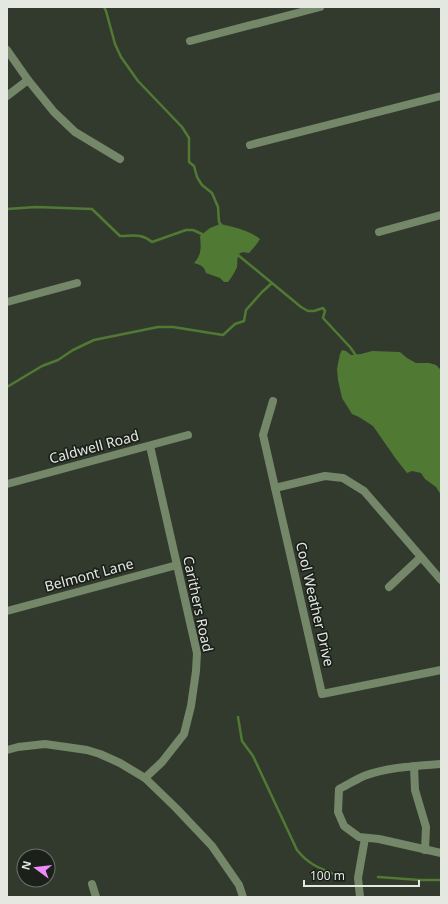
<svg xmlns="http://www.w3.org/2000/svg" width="448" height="904" viewBox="0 0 448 904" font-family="'Noto Sans',sans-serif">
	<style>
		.water { fill: #507a34 }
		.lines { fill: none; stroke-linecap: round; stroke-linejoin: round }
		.stream { stroke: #507a34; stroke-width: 2.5 }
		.minor { stroke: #748769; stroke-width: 8 }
		.labels { text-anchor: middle; stroke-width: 3.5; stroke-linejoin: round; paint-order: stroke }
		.street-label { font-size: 14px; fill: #e4e8e1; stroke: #1c201a }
	</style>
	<rect width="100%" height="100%" fill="#323a2e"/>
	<!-- water -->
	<g class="water">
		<path d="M220,224C234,227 248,230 260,239L256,245L249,253C235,249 238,260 237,267C235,272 231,278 228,282H224L220,278L206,273C204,266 201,265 194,263C202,254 201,247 200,236L210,228Z"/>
		<polygon points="342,350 346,351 351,355 361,354 372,351 400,352 407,358 416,363 429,363 436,365 441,370 441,495 436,487 425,479 421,473 412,471 407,473 396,459 373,426 359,417 352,414 342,398 338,380 337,369 340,354"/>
	</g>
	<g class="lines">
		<!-- stream -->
		<g class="stream">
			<polyline points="104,7 106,11 115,44 121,57 138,81 182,127 189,138 189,162 194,166 197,177 202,185 212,193 218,207 219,222 222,226"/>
			<path d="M7,209L36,207L92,209L120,236C133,236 141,233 152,242L186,230H193L204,235"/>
			<polyline points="237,256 238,255 301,307 308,311 314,311 323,308 325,311 323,318 350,347 357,357"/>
			<polyline points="7,387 42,366 58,360 73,350 94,340 158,327 173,327 223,335 235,324 244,321 246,310 262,292 272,283"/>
			<path d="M238,717L242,741L253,756L297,850C310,866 320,868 339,876"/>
			<polyline points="378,877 420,880 441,880"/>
		</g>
		<!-- minor -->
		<g class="minor">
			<polyline points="190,41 320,7"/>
			<polyline points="7,50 28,80 54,112 75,132 120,159"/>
			<polyline points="7,96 28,80"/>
			<polyline points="250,145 441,96"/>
			<polyline points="379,232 441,215"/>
			<polyline points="7,302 77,283"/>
			<polyline points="273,401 263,435 322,694 441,670"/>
			<polyline points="7,484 188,435"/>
			<polyline points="275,488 325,476 343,478 364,491 441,580"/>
			<polyline points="389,587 421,557"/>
			<polyline points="7,611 177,565"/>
			<polyline points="7,750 18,747 45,744 87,750 100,754 120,763 145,778 176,808 212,846 239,885 243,897"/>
			<path d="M441,764C416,766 388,767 364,776C355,780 347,785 339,789L338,812L344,826L359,837L379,839L441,853"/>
			<polyline points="414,766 415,790 426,827 425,850"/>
			<polyline points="145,778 162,762 184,734 191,706 196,671 197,653 150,446"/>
			<polyline points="92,884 96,897"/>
			<polyline points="360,897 358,878 365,838"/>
		</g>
	</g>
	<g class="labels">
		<!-- street labels -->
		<g class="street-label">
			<text transform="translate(94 447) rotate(-15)" y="5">Caldwell Road</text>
			<text transform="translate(89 575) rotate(-15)" y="5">Belmont Lane</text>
			<text transform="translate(198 604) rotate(78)" y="5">Carithers Road</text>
			<text transform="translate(315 604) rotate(77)" y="5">Cool Weather Drive</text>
		</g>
	</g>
	<!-- border -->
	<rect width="448" height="904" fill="none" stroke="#e4e8e1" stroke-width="16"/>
	<!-- north arrow -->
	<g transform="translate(36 868) rotate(285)"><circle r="19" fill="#1c201a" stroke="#6c706a"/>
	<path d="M0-3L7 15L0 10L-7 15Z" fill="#ed8cf9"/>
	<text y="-6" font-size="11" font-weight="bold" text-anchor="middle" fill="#e4e8e1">N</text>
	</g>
	<!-- scale -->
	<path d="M304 880v6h115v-6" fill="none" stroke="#e4e8e1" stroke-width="2"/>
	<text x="310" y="880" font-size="12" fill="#e4e8e1" stroke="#1c201a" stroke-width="3" paint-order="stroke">100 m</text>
</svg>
